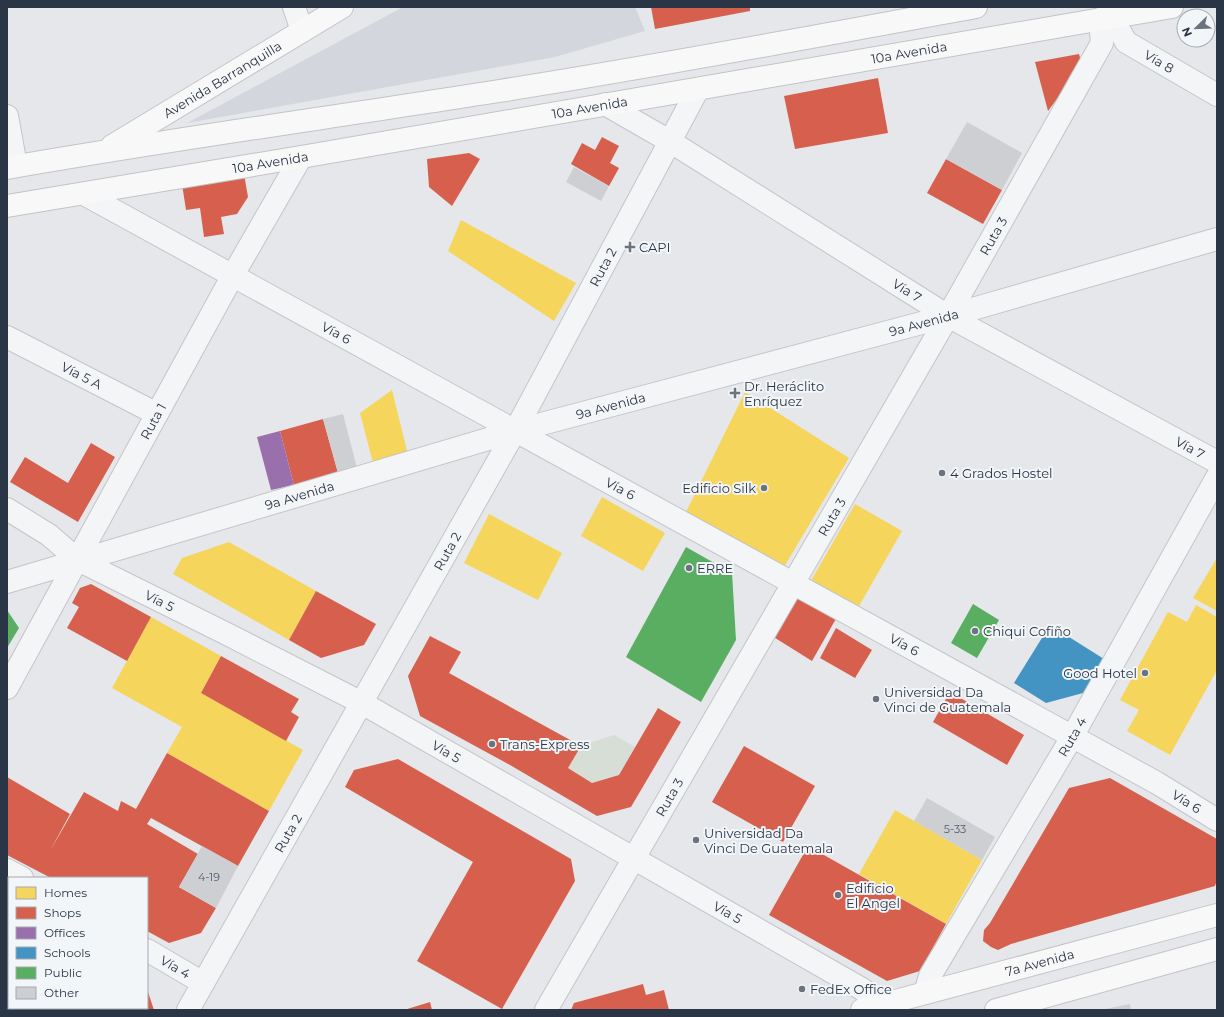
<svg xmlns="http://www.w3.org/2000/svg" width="1224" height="1017" viewBox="0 0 1224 1017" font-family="Montserrat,sans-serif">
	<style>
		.built { fill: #d3d7dd }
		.green { fill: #d6ded5 }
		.homes { fill: #f6d55c }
		.shops { fill: #d6604d }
		.offices { fill: #9970ab }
		.schools { fill: #4393c3 }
		.public { fill: #5aae61 }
		.building { fill: #cdcfd3 }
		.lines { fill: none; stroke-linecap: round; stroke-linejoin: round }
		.minor-casing { stroke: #c3c5c8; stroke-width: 24 }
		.major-casing { stroke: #c1c4c8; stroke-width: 24 }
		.minor { stroke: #f4f5f7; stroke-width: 22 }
		.major { stroke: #f8f8f8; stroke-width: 22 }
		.poi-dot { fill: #6b737f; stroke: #f3f6f9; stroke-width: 1.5 }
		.labels { text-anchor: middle; stroke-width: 4; stroke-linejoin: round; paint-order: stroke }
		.number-label { font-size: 11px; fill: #545c69 }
		.street-label { font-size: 13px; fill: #2a3545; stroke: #f3f6f9 }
		.poi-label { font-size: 13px; fill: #2a3545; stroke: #f3f6f9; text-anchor: start }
	</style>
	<rect width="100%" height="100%" fill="#e5e7ea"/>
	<!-- built -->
	<polygon class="built" points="403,7 635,7 645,31 555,57 187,123"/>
	<!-- green -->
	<polygon class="green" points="614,735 635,747 619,775 592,783 568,768 581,746"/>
	<!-- homes -->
	<g class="homes">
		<polygon points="461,220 576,283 554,321 448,251"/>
		<polygon points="392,390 408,455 373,463 360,413"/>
		<polygon points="745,392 849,458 781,572 683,518"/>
		<polygon points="602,497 665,533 643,571 581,536"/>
		<polygon points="855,504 902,531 855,613 808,586"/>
		<polygon points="489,514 562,553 538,600 464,563"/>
		<polygon points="229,542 316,591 289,640 173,574 182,558"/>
		<polygon points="1217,558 1217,611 1193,598"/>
		<polygon points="1196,605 1217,617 1217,670 1170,755 1127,731 1139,710 1120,700 1168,612 1187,622"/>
		<polygon points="151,617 221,656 201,693 303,750 269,811 167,753 182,727 112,688"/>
		<polygon points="895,810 982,860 946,924 859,874"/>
	</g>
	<!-- shops -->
	<g class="shops">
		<polygon points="651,7 750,7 750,11 655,29"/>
		<polygon points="1079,54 1082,65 1048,111 1035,62"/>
		<polygon points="878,78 888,133 795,149 784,96"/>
		<polygon points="602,137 619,146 610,163 619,168 609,186 571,164 582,143 595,150"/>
		<polygon points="469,153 480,159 452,206 429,187 427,159"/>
		<polygon points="946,159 1002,190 983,224 927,193"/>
		<polygon points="244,174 248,197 237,214 221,217 224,234 204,237 200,208 186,210 182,184"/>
		<polygon points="323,419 338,473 294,485 280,431"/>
		<polygon points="91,443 115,457 78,522 10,482 25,457 68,483"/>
		<polygon points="91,584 151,617 127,661 67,628 79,607 72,603 80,588"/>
		<polygon points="316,591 376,624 364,645 321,658 289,640"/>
		<polygon points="795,592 837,617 812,661 772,636"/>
		<polygon points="836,628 872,650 855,678 820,658"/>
		<polygon points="430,636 461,652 449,673 581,746 568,768 592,783 619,775 658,708 681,722 631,807 597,816 510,765 420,716 408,676"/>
		<polygon points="221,656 299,699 291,712 299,717 286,741 201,693"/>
		<polygon points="950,692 1024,735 1007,765 933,722"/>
		<polygon points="744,746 815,786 783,842 712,802"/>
		<polygon points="167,753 269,811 238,866 151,818 147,824 198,854 179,887 216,908 201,933 169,943 147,931 147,878 51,878 7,855 7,777 70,814 50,851 84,792 118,811 121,801 136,809"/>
		<polygon points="398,759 571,859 575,881 502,1009 417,961 473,862 345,787 354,770"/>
		<polygon points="1110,778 1217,839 1217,880 1215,886 1011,944 998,950 991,947 983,941 984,930 990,923 1069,788"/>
		<polygon points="808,846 946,924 920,971 887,981 769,915"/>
		<polygon points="9,944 9,966 7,965 7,947"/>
		<polygon points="643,984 646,995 664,990 669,1010 571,1010 574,1003"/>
		<polygon points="9,986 9,1008 34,1008 33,1010 7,1010 7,989"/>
		<polygon points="147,989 154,1010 80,1010 76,1008 147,1008"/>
		<polygon points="430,1002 432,1010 404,1010"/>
	</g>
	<!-- offices -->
	<g class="offices">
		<polygon points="280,431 294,485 271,490 257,437"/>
		<polygon points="7,904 9,905 9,944 7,947"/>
		<polygon points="7,965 9,966 9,986 7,989"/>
	</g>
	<!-- schools -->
	<polygon class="schools" points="1050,625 1104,659 1083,693 1046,703 1014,683"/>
	<!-- public -->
	<g class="public">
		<polygon points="686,547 732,573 736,640 701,702 626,657"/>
		<polygon points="973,604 999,620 977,658 951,643"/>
		<polygon points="7,610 19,628 7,648"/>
	</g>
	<!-- building -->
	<g class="building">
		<polygon points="967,122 1022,153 1002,190 946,159"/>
		<polygon points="574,167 609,186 601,201 566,182"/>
		<polygon points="343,414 357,468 338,473 323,419"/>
		<polygon points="927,798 995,837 982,860 914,821"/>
		<polygon points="202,846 238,866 216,908 179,887"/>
		<polygon points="1130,1004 1131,1010 1105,1010 1105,1009"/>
		<polygon points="34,1008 76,1008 80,1010 33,1010"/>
	</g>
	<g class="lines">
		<!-- minor casing -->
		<g class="minor-casing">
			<g id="minor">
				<polyline points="294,7 302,31"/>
				<path id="s1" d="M1112,17L1126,42L1217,95"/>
				<path id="s2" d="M605,104L671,142L948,316L1217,462"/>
				<polyline points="7,116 16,166"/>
				<path id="s3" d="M84,194L1157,783L1217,820"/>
				<path id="s4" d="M7,337L157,414"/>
				<path id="s5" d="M7,509L49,535L78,560L227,634L362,703L862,989L881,1005"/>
				<path id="s6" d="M7,582L515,431L948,316L1217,239"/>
				<path id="s7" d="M7,688L233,275L301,157"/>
				<polyline points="7,870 22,878"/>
				<path id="s8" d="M147,950L203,983"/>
				<path id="s9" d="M925,993L930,976L1072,737L1217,477"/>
				<path id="s10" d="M188,1010L515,431L698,89"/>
				<path id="s11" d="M546,1010L948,316L1102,43L1100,19"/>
			</g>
		</g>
		<!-- major casing -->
		<g class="major-casing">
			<g id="major">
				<path id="s12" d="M112,146L342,7"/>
				<path d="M7,168C171,139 335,117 499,91C659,66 817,36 976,7"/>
				<path id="s13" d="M7,206L301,157L1172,7"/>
				<path id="s14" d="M862,1010L1217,915"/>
				<polyline points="996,1010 1217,949"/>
			</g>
		</g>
		<!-- minor -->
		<use href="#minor" class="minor"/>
		<!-- major -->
		<use href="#major" class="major"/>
	</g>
	<!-- markers -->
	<g class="poi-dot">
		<path d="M628 241h4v4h4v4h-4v4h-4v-4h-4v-4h4z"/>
		<path d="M733 387h4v4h4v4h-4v4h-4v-4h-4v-4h4z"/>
		<circle cx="942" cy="473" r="4"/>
		<circle cx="764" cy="488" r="4"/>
		<circle cx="689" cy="568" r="4"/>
		<circle cx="975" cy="631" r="4"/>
		<circle cx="1145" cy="673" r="4"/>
		<circle cx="876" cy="699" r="4"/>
		<circle cx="492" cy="744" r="4"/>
		<circle cx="696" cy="840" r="4"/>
		<circle cx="838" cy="895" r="4"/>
		<circle cx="802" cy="989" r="4"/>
	</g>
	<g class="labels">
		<!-- number labels -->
		<g class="number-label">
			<text x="955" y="833">5-33</text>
			<text x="209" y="881">4-19</text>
		</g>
		<!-- street labels -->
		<g class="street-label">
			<text dy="5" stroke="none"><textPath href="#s13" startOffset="915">10a Avenida</textPath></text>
			<text dy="5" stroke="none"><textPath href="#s1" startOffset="67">Vía 8</textPath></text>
			<text dy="5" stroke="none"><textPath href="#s12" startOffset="129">Avenida Barranquilla</textPath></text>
			<text dy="5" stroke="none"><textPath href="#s13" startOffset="591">10a Avenida</textPath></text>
			<text dy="5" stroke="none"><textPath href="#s13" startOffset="267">10a Avenida</textPath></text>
			<text dy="5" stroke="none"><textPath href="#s11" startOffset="894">Ruta 3</textPath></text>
			<text dy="5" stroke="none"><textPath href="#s10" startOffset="851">Ruta 2</textPath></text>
			<text dy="5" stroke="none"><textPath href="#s2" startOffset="355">Vía 7</textPath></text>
			<text dy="5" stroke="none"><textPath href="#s6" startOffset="953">9a Avenida</textPath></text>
			<text dy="5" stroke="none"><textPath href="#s3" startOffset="288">Vía 6</textPath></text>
			<text dy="5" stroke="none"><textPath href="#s4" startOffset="84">Vía 5 A</textPath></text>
			<text dy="5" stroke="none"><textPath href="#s6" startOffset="629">9a Avenida</textPath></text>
			<text dy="5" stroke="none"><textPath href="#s7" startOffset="304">Ruta 1</textPath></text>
			<text dy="5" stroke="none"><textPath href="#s2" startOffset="679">Vía 7</textPath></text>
			<text dy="5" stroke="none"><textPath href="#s3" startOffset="612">Vía 6</textPath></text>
			<text dy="5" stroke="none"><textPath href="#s6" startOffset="305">9a Avenida</textPath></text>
			<text dy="5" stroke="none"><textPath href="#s11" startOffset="570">Ruta 3</textPath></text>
			<text dy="5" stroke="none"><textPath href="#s10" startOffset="527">Ruta 2</textPath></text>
			<text dy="5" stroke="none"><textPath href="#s5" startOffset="179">Vía 5</textPath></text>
			<text dy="5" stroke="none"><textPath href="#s3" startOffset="936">Vía 6</textPath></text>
			<text dy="5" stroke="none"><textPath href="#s9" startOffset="296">Ruta 4</textPath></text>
			<text dy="5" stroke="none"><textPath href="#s5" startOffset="503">Vía 5</textPath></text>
			<text dy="5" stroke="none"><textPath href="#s11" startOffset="246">Ruta 3</textPath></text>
			<text dy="5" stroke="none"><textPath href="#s3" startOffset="1259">Vía 6</textPath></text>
			<text dy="5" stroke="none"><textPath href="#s10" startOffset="203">Ruta 2</textPath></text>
			<text dy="5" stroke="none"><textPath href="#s5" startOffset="827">Vía 5</textPath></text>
			<text dy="5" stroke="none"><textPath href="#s14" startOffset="184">7a Avenida</textPath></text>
			<text dy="5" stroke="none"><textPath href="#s8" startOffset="33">Vía 4</textPath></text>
		</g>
		<!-- poi labels -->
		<g class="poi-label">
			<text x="639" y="252">CAPI</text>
			<text x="744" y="391">Dr. Heráclito<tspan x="744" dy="15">Enríquez</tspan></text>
			<text x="950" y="478">4 Grados Hostel</text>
			<text x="756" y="493" text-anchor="end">Edificio Silk</text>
			<text x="697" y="573">ERRE</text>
			<text x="983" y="636">Chiqui Cofiño</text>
			<text x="1137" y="678" text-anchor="end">Good Hotel</text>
			<text x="884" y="697">Universidad Da<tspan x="884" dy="15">Vinci de Guatemala</tspan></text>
			<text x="500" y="749">Trans-Express</text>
			<text x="704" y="838">Universidad Da<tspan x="704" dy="15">Vinci De Guatemala</tspan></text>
			<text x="846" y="893">Edificio<tspan x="846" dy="15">El Angel</tspan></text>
			<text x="810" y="994">FedEx Office</text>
		</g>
	</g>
	<!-- border -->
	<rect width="1224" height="1017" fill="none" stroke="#2a3545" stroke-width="16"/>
	<!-- legend -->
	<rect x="8" y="877" width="140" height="132" fill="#f3f6f9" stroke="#a3a9b1"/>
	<rect x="16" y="887" width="20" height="12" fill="#f6d55c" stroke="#a3a9b1"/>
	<text x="44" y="897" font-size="12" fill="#2a3545">Homes</text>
	<rect x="16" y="907" width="20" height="12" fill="#d6604d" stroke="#a3a9b1"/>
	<text x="44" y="917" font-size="12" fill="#2a3545">Shops</text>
	<rect x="16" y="927" width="20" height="12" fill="#9970ab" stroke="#a3a9b1"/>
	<text x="44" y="937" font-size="12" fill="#2a3545">Offices</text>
	<rect x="16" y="947" width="20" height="12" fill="#4393c3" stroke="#a3a9b1"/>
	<text x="44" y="957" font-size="12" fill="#2a3545">Schools</text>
	<rect x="16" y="967" width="20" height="12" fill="#5aae61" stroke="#a3a9b1"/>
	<text x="44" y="977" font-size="12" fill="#2a3545">Public</text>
	<rect x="16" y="987" width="20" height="12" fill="#cdcfd3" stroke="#a3a9b1"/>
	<text x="44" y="997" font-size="12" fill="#2a3545">Other</text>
	<!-- north arrow -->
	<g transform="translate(1196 28) rotate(247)"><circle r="19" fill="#f3f6f9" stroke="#a3a9b1"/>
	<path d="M0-3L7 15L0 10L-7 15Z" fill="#6b737f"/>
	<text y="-6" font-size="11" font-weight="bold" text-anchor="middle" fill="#2a3545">N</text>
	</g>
</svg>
